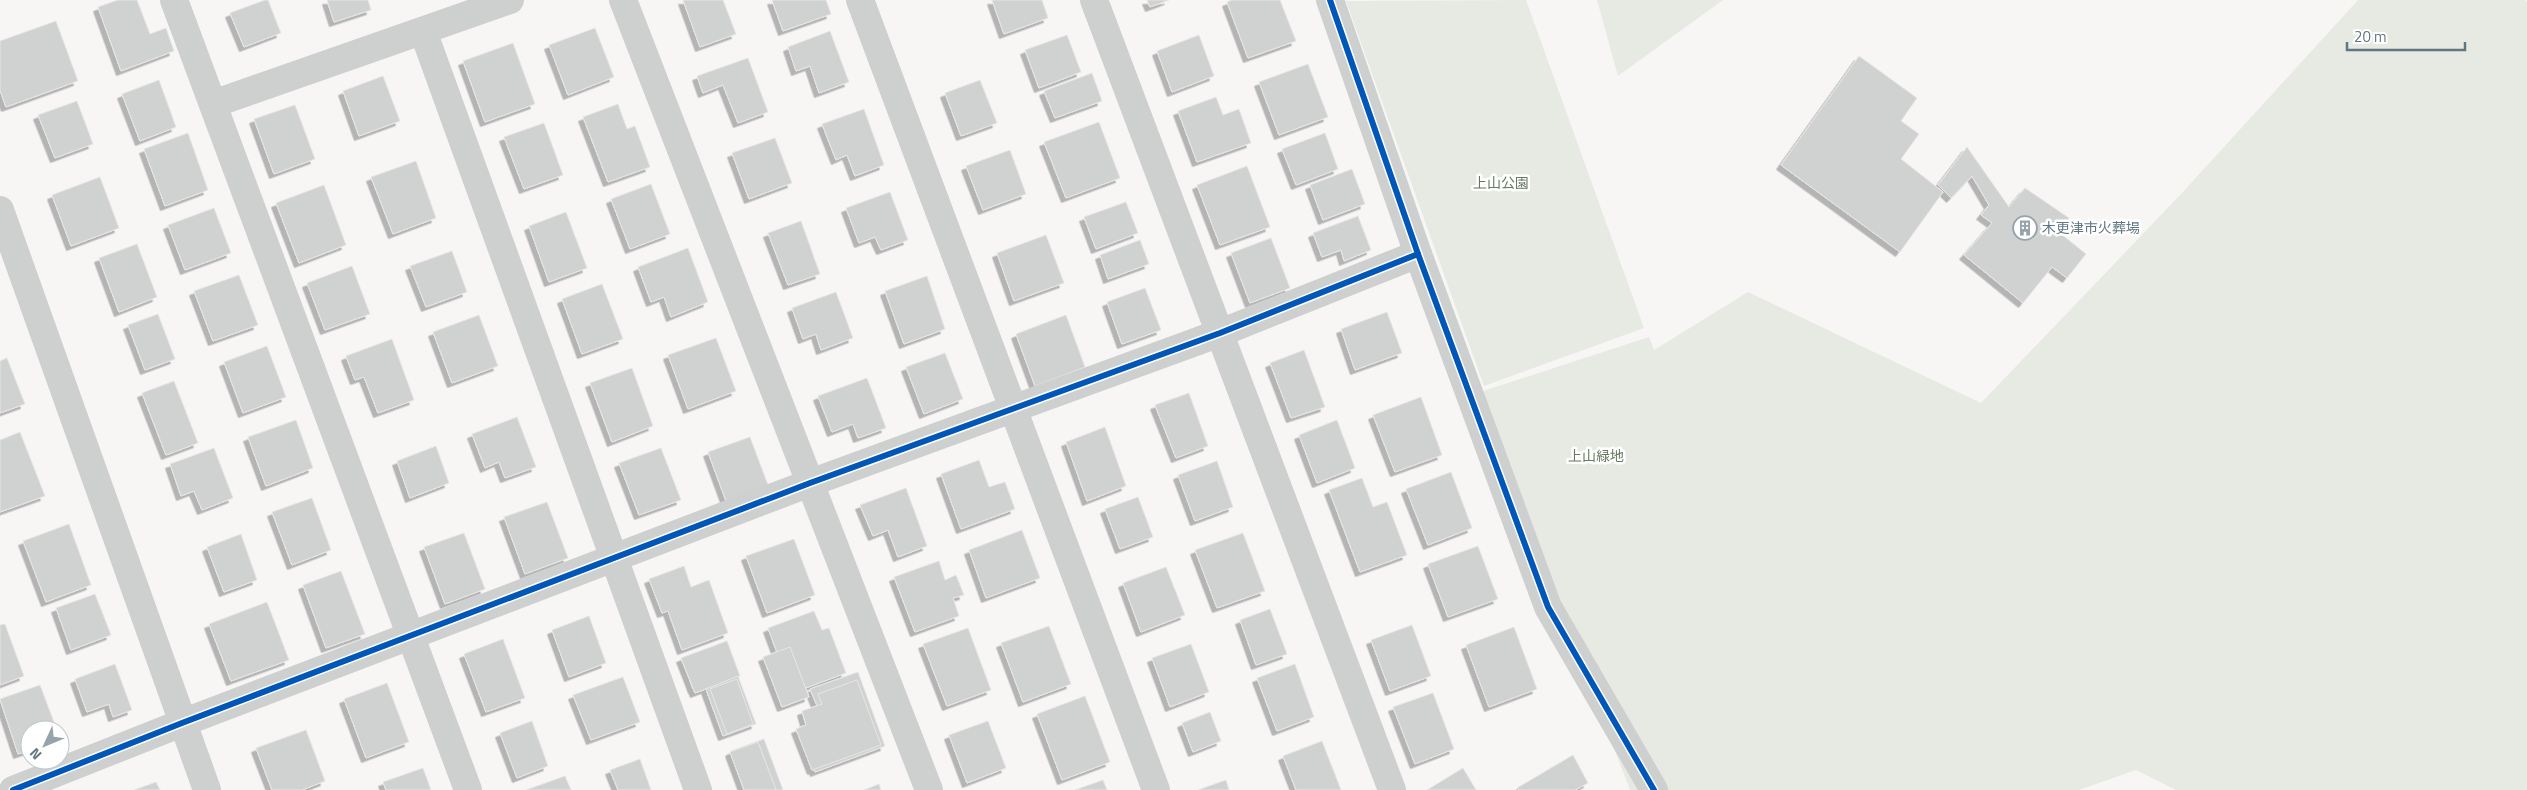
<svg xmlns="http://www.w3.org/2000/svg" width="2527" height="790" viewBox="0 0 2527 790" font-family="'Titillium Web','Noto Sans JP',sans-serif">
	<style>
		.green { fill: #e7eae3 }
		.building { fill: #d0d1d1; stroke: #e6e6e5; filter: url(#shadow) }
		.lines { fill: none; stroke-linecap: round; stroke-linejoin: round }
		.minor { stroke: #ced0d0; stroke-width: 28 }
		.tertiary { stroke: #ced0d0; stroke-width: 28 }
		.cycleway-casing { stroke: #fff; stroke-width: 9 }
		.cycleway { stroke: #0057b8; stroke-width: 6 }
		.labels { text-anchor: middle; stroke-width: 5; stroke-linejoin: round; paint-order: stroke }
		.park-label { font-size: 14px; fill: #677960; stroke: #fff }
		.poi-label { font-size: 14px; fill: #607781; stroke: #fff; text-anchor: start }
	</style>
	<defs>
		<filter id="shadow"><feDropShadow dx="-4.5" dy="4.5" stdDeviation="0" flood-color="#0004"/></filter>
	</defs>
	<rect width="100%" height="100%" fill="#f7f6f5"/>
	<!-- green -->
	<g class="green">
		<polygon points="1526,0 1644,328 1484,386 1346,1"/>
		<polygon points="1597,0 1723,0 1618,76"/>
		<polygon points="2358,0 2525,0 2527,2 2527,790 2176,790 2136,770 2079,790 1630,790 1477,393 1649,337 1654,350 1748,292 1981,403 2181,194"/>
	</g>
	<!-- building -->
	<g class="building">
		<polygon points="118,0 137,0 150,34 166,28 174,51 121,71 98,7"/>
		<polygon points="265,0 268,0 281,33 244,47 230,13"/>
		<polygon points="327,0 368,0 371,10 334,22"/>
		<polygon points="683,0 723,0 736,34 700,47"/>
		<polygon points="772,0 826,0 831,14 783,31"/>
		<polygon points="992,0 1042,0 1048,18 1004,34"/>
		<polygon points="1147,0 1169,0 1150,7"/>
		<polygon points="1232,0 1280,0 1296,41 1248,58 1227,2"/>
		<polygon points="56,21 78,81 6,107 0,90 0,41"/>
		<polygon points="595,28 614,77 568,95 549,45"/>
		<polygon points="830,31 849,82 819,93 810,66 796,71 788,47"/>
		<polygon points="1067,35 1081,72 1039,88 1025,50"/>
		<polygon points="1199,35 1214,76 1172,92 1157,51"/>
		<polygon points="513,43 535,104 485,122 463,61"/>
		<polygon points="1859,56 1917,98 1901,121 1919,134 1901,159 1943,192 1900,252 1781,165"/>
		<polygon points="748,58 768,112 738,123 723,85 703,93 697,76"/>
		<polygon points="1308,64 1328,117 1279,135 1259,82"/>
		<polygon points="1092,73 1102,101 1055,118 1044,91"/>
		<polygon points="383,76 400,121 359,136 343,91"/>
		<polygon points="159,80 176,127 140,141 122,94"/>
		<polygon points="980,80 997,123 961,136 945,93"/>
		<polygon points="1216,97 1223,115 1239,109 1251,143 1197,162 1178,111"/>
		<polygon points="77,101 93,144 55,158 38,115"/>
		<polygon points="618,104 627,129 635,126 650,167 608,182 583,117"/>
		<polygon points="295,105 315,159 274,174 254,119"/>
		<polygon points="864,109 884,165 855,176 847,155 836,160 822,124"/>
		<polygon points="1099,122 1120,178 1066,198 1044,142"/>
		<polygon points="544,123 563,175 524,189 504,137"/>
		<polygon points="188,133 208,190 165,206 144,149"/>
		<polygon points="1325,133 1338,169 1296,185 1282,149"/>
		<polygon points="775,138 792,183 749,199 732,153"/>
		<polygon points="1967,147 2009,207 2025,188 2069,218 2060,233 2086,254 2067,278 2052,267 2023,303 1964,255 1992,223 1981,215 1989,205 1972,176 1951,198 1938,185"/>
		<polygon points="1010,150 1026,194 983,210 966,166"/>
		<polygon points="416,161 436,218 393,234 371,177"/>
		<polygon points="1247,166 1270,227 1220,245 1197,185"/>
		<polygon points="1352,169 1365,204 1323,220 1310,185"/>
		<polygon points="100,177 119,228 71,246 52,195"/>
		<polygon points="651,184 670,234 630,249 611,199"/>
		<polygon points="324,185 346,245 299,263 276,203"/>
		<polygon points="890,192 908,240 881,250 875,237 859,243 846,208"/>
		<polygon points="1126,202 1138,233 1096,249 1084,217"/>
		<polygon points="214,208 231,253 185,270 168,225"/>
		<polygon points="566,212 587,268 549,282 529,226"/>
		<polygon points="1358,216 1371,250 1344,261 1341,250 1322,257 1313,233"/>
		<polygon points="801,221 820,274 788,285 768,233"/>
		<polygon points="1046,235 1064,283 1014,301 997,253"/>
		<polygon points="1271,238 1290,288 1250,303 1231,253"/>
		<polygon points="1140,240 1149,264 1108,279 1100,255"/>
		<polygon points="137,244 157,297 119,312 99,258"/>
		<polygon points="688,248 708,302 671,317 664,297 651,302 638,267"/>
		<polygon points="452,251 467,292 426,307 410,266"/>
		<polygon points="352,266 370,314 325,330 307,283"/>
		<polygon points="239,275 258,325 213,341 194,291"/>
		<polygon points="927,276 945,329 904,344 885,291"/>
		<polygon points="602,284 623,339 582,354 562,299"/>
		<polygon points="1145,288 1161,330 1122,344 1107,302"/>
		<polygon points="836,292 853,338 821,350 816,334 803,339 792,308"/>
		<polygon points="1387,312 1402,353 1355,370 1341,329"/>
		<polygon points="158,314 175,359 145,370 128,325"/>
		<polygon points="479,315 498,366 452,383 433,332"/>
		<polygon points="1066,315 1085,367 1035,386 1016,334"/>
		<polygon points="716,338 736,391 688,409 668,355"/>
		<polygon points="392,339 414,400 378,413 364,377 355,380 346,356"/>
		<polygon points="267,346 286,397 243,413 224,362"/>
		<polygon points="1304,350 1325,407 1291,418 1270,363"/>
		<polygon points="945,353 963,399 924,414 906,367"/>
		<polygon points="7,358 25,404 0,413 0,361"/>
		<polygon points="632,368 653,426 612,442 590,383"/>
		<polygon points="867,378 886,428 858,438 853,424 832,432 818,396"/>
		<polygon points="174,381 198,443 166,455 142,393"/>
		<polygon points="1189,393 1208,446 1176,458 1155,405"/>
		<polygon points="1421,397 1442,455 1395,472 1373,415"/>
		<polygon points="517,417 536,467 505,478 499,462 485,468 472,434"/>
		<polygon points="296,420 313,468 266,486 248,437"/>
		<polygon points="1337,420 1355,468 1317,483 1299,435"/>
		<polygon points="1105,427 1126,486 1087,501 1066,442"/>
		<polygon points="20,432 45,496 0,512 0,440"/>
		<polygon points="750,437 768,485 726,501 708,452"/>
		<polygon points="436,446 449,483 410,498 397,461"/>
		<polygon points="214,448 233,498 202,510 194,491 181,496 170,464"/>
		<polygon points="661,448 681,500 639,515 619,463"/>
		<polygon points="979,460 989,487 1005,482 1015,509 961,529 941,474"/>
		<polygon points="1217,461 1233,507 1195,521 1178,475"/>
		<polygon points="1451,472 1472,528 1428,545 1406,489"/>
		<polygon points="1362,478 1373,507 1387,502 1407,555 1360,572 1329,490"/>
		<polygon points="906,488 927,546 898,557 888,530 873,536 860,505"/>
		<polygon points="1138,497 1153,537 1120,549 1105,509"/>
		<polygon points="312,498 331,550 292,565 272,512"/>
		<polygon points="547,502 568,558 525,574 504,517"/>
		<polygon points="69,524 91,585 46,602 23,541"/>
		<polygon points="1022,530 1040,578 986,598 969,550"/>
		<polygon points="464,533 485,589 445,604 424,547"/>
		<polygon points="1243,533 1265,591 1217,608 1195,550"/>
		<polygon points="241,534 257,580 224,592 207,547"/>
		<polygon points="794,539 815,595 767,613 746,556"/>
		<polygon points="1478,546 1498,599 1448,617 1428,564"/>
		<polygon points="939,561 945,580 956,575 964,595 953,598 959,616 915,632 894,577"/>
		<polygon points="684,566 691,587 709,580 728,633 682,650 668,611 662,613 649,579"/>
		<polygon points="1166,567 1185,615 1141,632 1123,583"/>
		<polygon points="341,571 365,634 326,648 303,585"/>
		<polygon points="95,594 111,635 71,650 56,608"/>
		<polygon points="267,602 289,660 231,681 209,624"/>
		<polygon points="1270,609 1287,654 1256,665 1240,620"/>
		<polygon points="814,611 822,630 829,628 846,673 792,693 768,628"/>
		<polygon points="589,616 606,663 569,677 552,630"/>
		<polygon points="5,624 24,676 0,685 0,625"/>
		<polygon points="1412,625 1431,676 1390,691 1371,640"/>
		<polygon points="1049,626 1071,684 1023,702 1001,643"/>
		<polygon points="1514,627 1537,689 1489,707 1466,645"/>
		<polygon points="968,628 991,690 947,706 923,644"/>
		<polygon points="503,639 525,698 486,712 464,654"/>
		<polygon points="727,641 738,673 693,689 682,658"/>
		<polygon points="727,641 740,676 695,693 681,658"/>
		<polygon points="1191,644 1209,692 1170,707 1152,658"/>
		<polygon points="790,647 809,697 782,707 763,657"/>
		<polygon points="115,664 132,710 113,717 109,704 87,712 75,679"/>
		<polygon points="1295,664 1314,717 1277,731 1257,678"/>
		<polygon points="858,672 885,746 815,772 798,730 807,727 803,714 818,708 810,689"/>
		<polygon points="738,676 756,724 723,736 706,689"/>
		<polygon points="623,677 640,722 591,740 573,695"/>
		<polygon points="737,679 753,724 727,734 710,689"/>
		<polygon points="857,680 881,745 812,770 796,729 806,725 802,711 822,704 818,694"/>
		<polygon points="387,683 409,742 366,758 344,699"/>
		<polygon points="40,685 57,730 30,730 30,750 18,754 0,699"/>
		<polygon points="1433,693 1454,749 1415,764 1393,707"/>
		<polygon points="1085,696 1110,762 1062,780 1037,714"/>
		<polygon points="1210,712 1221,741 1193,752 1182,723"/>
		<polygon points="532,721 548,766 517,778 500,733"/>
		<polygon points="988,721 1006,768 967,783 949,735"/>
		<polygon points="306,730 325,781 302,790 272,790 256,748"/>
		<polygon points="764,739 783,790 746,790 731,751"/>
		<polygon points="1322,741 1341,790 1296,790 1283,756"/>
		<polygon points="758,742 776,790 744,790 730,752"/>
		<polygon points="1573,755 1588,783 1575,790 1519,790 1517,788"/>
		<polygon points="640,759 651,790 618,790 610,770"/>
		<polygon points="423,768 431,790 386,790 383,782"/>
		<polygon points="1463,768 1476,790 1427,790"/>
		<polygon points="565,776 571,790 526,790"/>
		<polygon points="1103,780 1107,790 1075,790"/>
		<polygon points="1226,780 1229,790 1198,790"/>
		<polygon points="156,782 160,790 134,790"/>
		<polygon points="879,784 881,790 864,790"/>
	</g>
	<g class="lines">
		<!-- minor -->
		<g class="minor">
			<polyline points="174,0 468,790"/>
			<polyline points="623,0 929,790"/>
			<polyline points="860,0 1156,790"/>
			<polyline points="1094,0 1392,790"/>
			<polyline points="423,31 698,790"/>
			<polyline points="213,104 510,0"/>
			<polyline points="13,790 182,723 810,483 1220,333 1418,254"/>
		</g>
		<!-- tertiary -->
		<g class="tertiary">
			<polyline points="1330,0 1418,254 1548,607 1654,790"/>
			<polyline points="0,210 207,790"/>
		</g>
		<!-- cycleway casing -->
		<g class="cycleway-casing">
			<g id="cycleway">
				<polyline points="1330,0 1418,254 1548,607 1654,790"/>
				<polyline points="13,790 182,723 810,483 1220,333 1418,254"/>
			</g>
		</g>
		<!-- cycleway -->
		<use href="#cycleway" class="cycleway"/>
	</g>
	<!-- icons -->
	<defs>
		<g id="building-ring" transform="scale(1.25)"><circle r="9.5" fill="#fff" stroke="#95a3aa" stroke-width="1.5"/><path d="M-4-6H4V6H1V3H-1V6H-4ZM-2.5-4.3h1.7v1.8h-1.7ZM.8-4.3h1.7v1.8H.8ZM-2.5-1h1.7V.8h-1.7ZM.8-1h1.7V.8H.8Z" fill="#95a3aa"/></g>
	</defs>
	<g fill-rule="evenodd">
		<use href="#building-ring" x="2025" y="228"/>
	</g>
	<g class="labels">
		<!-- park labels -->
		<g class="park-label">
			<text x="1501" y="188">上山公園</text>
			<text x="1596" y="461">上山緑地</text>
		</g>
		<!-- poi labels -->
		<g class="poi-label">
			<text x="2042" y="233">木更津市火葬場</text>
		</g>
	</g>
	<!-- north arrow -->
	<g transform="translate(45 745) rotate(226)"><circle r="24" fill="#ffffff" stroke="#bfc9cd"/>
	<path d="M0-4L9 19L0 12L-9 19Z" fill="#95a3aa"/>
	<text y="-8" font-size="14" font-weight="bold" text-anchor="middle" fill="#607781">N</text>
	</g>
	<!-- scale -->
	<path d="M2347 42v8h118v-8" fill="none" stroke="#607781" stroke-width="2.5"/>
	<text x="2354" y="42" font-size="15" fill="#607781" stroke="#ffffff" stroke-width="4" paint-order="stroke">20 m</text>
</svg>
